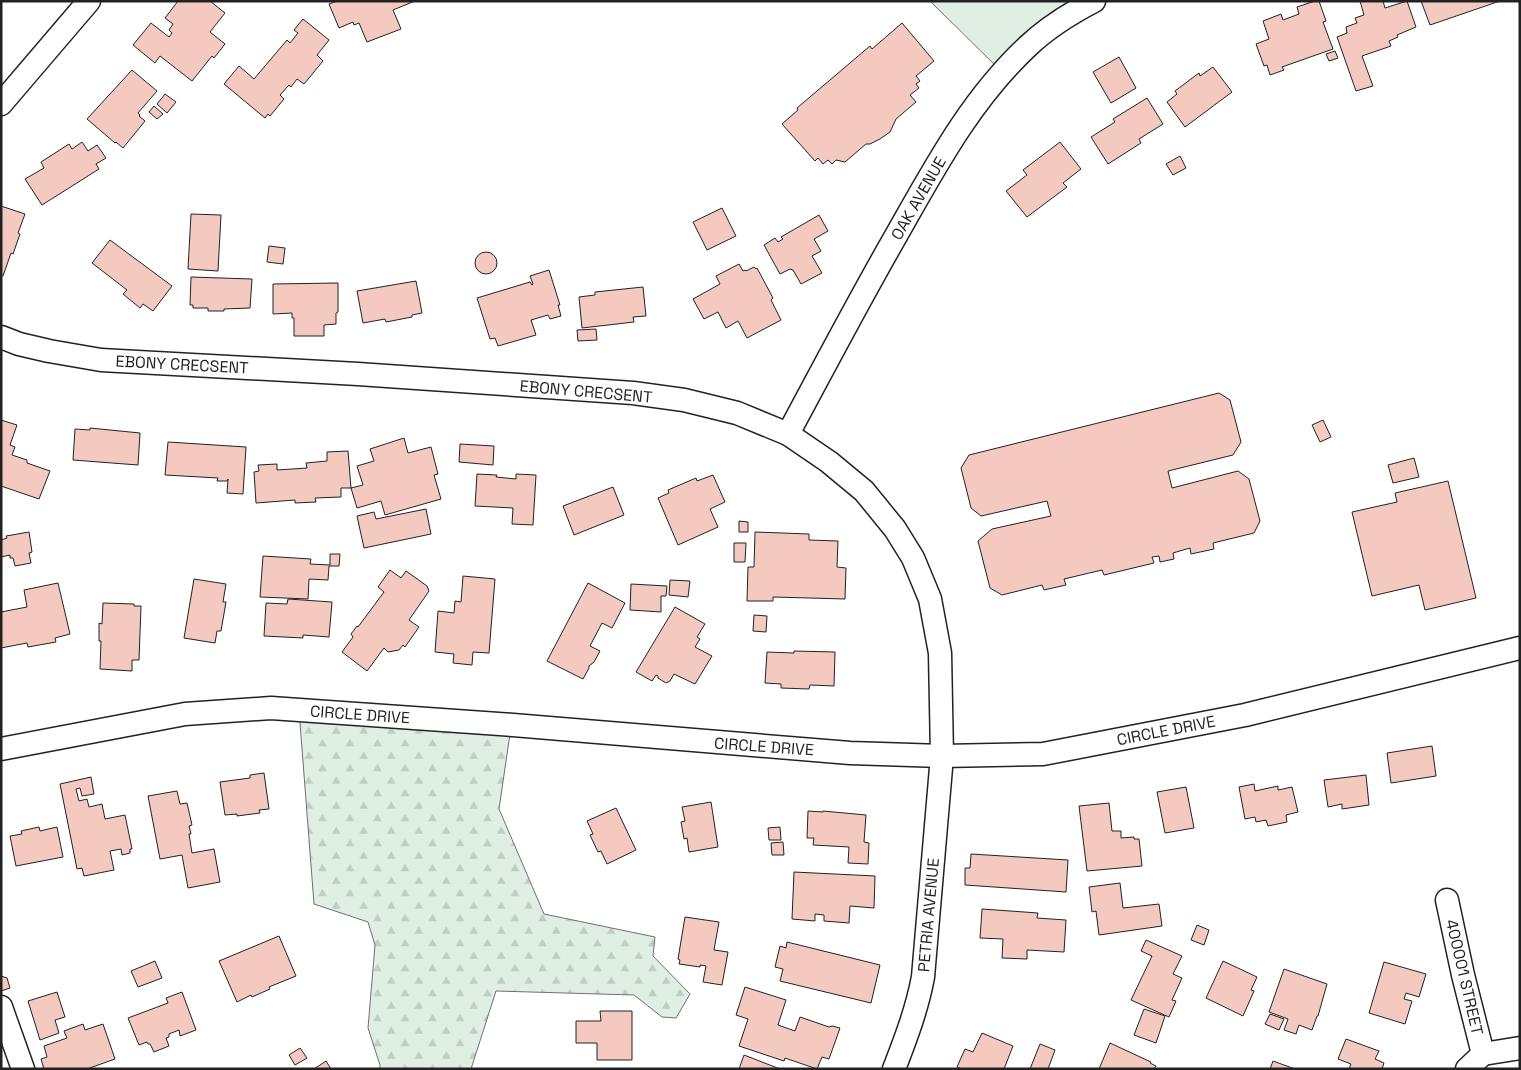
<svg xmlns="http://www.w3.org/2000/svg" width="1521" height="1070" viewBox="0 0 1521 1070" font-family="'Space Grotesk',sans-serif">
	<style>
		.forest { fill: url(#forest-firs); stroke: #6f6f6f }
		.green { fill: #e0efe3; stroke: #6f6f6f }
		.building { fill: #f3c9c0; stroke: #222 }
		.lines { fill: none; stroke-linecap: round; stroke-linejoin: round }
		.minor-casing { stroke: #222; stroke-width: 25 }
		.minor { stroke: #fff; stroke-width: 22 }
		.labels { text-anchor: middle; stroke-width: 4; stroke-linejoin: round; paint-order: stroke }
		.street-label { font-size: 16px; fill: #222; stroke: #fff }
	</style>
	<defs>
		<pattern id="forest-firs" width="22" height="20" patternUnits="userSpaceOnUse" patternTransform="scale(1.25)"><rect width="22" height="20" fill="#e0efe3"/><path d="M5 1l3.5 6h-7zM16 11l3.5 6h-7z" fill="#c0cdc2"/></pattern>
	</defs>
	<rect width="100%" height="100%" fill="#fff"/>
	<!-- forest -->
	<polygon class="forest" points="299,710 511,727 499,809 544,914 655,937 653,956 690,994 676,1018 662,1017 634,995 496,991 471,1069 380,1069 380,1065 368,1028 375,945 368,922 314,904"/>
	<!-- green -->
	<polygon class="green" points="930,1 1089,1 1001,71"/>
	<!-- building -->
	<g class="building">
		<polygon points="178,1 210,1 225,13 210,32 225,44 214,58 212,56 192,81 160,56 155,63 133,45 151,23 169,37 172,33 169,30 173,24 165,18"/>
		<polygon points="337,1 415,1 393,10 401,29 367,42 359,23 354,25 353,22 339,28 329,4"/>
		<polygon points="1315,1 1319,1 1326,21 1323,22 1333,49 1282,67 1284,70 1270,75 1267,65 1264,66 1256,44 1269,39 1263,21 1281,14 1283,20 1299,14 1297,7"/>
		<polygon points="1360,1 1383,1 1385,8 1407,1 1416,27 1397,35 1398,37 1389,41 1391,46 1362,56 1373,86 1356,91 1337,37 1347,33 1346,27 1357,23 1355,18 1364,15"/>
		<polygon points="1421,1 1500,1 1430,25"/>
		<polygon points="303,19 329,40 317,55 323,61 304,84 297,79 291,87 289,85 280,95 284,99 270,116 268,114 265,118 224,84 239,66 254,79 287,40 290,43 298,33 294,30"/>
		<polygon points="902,23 934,61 916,76 920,81 916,84 919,88 910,95 916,102 896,119 890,132 880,139 870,144 866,144 845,162 836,160 832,164 828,160 823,164 818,158 815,161 782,124 798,110 797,108 870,46 872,49"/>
		<polygon points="1335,51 1338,58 1329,61 1326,54"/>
		<polygon points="1119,57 1136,88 1111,103 1093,72"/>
		<polygon points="1213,67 1232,92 1185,127 1167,102 1177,94 1175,91 1199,73 1200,76"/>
		<polygon points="132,70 157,91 138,113 140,115 139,116 145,121 123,148 116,142 115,143 87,119"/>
		<polygon points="165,94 176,102 167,113 157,104"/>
		<polygon points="1147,98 1163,124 1139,139 1141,143 1108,164 1091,137 1115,122 1113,119"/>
		<polygon points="154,106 163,114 157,119 149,112"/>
		<polygon points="82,142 88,151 97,145 106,158 96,164 99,169 42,205 25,179 44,168 41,162 69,144 72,149"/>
		<polygon points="1060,142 1081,169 1063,183 1067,187 1027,217 1006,191 1027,175 1023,170"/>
		<polygon points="1180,156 1186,168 1173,175 1166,164"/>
		<polygon points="1,206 25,214 18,233 20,234 13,254 11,253 3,276 1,276"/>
		<polygon points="722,208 736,236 707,250 693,222"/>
		<polygon points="191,214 221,215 218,271 188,269"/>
		<polygon points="819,215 828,231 814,239 821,251 812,256 822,273 801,284 793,270 790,269 780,274 764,245 775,238 778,242 783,239 781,237"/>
		<polygon points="110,240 172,286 153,311 143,304 140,308 123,294 127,290 92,263"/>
		<polygon points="269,246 285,248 283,264 267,262"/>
		<circle cx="486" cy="263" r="11"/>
		<polygon points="739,264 743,271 745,270 746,271 754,267 756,269 757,268 773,298 771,300 781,320 747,338 738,321 726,328 718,312 704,319 693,299 720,284 716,276"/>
		<polygon points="549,270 560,305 558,305 561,316 550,319 548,315 531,320 536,335 498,346 495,338 490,339 477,298 530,282 532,285 533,284 530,276"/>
		<polygon points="191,277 252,279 250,308 224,309 224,311 208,311 208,308 193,308 193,305 190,305"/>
		<polygon points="416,281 422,313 412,315 412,317 386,322 385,319 363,323 357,291"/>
		<polygon points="338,283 338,312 336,313 336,324 324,325 324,336 294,336 294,318 292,318 292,313 273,314 273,284"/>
		<polygon points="643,287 646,316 633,317 634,322 582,328 579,297 595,295 595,292"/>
		<polygon points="596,329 597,340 578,341 577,330"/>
		<polygon points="1219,393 1230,400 1241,442 1233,455 1168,471 1172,488 1238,471 1249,479 1260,521 1254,533 1213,543 1214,549 1191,554 1190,548 1173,553 1174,559 1160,562 1159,556 1152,557 1154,563 1104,575 1102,570 1064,579 1066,585 1044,590 1042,585 1002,595 990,588 978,541 992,529 1051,516 1047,501 981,516 971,508 961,468 969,455"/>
		<polygon points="1,420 17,425 10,445 15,447 12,455 27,460 27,463 50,471 39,499 1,486"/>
		<polygon points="1323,420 1331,437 1320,442 1312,425"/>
		<polygon points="90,428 140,433 138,465 73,460 75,429 90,430"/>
		<polygon points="404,438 408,453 431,447 438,474 434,475 441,499 385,515 381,501 357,508 351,488 363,485 357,466 374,461 370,449"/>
		<polygon points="168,442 246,447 243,494 227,493 228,479 227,481 217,481 218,478 165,475"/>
		<polygon points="460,444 494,446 493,465 459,462"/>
		<polygon points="348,451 351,488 341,488 341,497 315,498 316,502 295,503 295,500 256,503 254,472 259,471 258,465 277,464 277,470 307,468 306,463 327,461 327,452"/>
		<polygon points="1414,458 1419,477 1393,483 1388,465"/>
		<polygon points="477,474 497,475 496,477 516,479 516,474 536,475 533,525 512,524 513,508 475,506"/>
		<polygon points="713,475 725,502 710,509 718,527 678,545 658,498 669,493 668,490 696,478 697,481"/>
		<polygon points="1448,481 1476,598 1425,610 1419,585 1372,596 1352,512 1397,502 1395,493"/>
		<polygon points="613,487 624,515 574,535 563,506"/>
		<polygon points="426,509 431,534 364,548 357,516 374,512 376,519"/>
		<polygon points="739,521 748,522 748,532 739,532"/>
		<polygon points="29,532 32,552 29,553 31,563 15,566 13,558 10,558 10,555 1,557 1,540 7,538 6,536"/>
		<polygon points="755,532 809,534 809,540 838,541 837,567 846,568 845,599 773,597 773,601 747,601 748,567 754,567"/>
		<polygon points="734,543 746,543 745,562 734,562"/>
		<polygon points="330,554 340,554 339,566 329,566 328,580 309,579 308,599 260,597 263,556 311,559 310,564 330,565"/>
		<polygon points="390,570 401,578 406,571 427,586 429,591 409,620 419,627 405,647 403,645 399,650 388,652 384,648 367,671 342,652 353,637 351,634 357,626 358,627 384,592 378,587"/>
		<polygon points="463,576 495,579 489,653 473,652 472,665 453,663 454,654 435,652 438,611 454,613 455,601 461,602"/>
		<polygon points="194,579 226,584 223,602 226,602 221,631 217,631 215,643 184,638"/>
		<polygon points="670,580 690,581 688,597 669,595"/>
		<polygon points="58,583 70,634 55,638 56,642 28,647 27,643 1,648 1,612 27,607 24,590"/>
		<polygon points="588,583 625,603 612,628 602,623 590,646 600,651 594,662 589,666 589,668 583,679 547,661"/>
		<polygon points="631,584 667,586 666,596 661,596 661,612 630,610"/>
		<polygon points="288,599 332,602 329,637 303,635 303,638 264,636 266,603 287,604"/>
		<polygon points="103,603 134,604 134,606 141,606 139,660 132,660 132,671 100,669 101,641 99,641 99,623 102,624"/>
		<polygon points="675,607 705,624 697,637 700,639 695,647 712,656 695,684 674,674 670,681 666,683 658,678 658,676 656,675 652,681 636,672"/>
		<polygon points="754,615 767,616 766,632 753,631"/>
		<polygon points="794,651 835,652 834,686 810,685 809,689 781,688 781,684 765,683 767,652 794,653"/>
		<polygon points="1432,746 1436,776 1391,783 1387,753"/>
		<polygon points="264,773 269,809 259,810 260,813 237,816 237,814 225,815 220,782 250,778 250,775"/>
		<polygon points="1366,775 1369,805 1342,809 1342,804 1328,807 1324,780"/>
		<polygon points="91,777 94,794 82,796 80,788 76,789 79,801 87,799 89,807 102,804 105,819 125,815 132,849 130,849 130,853 122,855 121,849 110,851 114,870 84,876 82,868 77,869 60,784"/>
		<polygon points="1254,784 1255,791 1278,786 1278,790 1292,787 1298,812 1286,815 1287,822 1268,826 1266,820 1256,822 1255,817 1245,819 1239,787"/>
		<polygon points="1186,787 1194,828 1165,833 1157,792"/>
		<polygon points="177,791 180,804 187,803 192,825 189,826 191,834 189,834 192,853 214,849 220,882 188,888 182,855 160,859 148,796"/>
		<polygon points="711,802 718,847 689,852 687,838 684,839 681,822 685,821 682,807"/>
		<polygon points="1109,803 1112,831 1121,831 1121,838 1134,837 1134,839 1139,839 1142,866 1087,871 1079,806"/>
		<polygon points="616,808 636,850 607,864 601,851 598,852 590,835 593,834 587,821"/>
		<polygon points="808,811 823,812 823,811 866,815 864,842 869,843 868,864 848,863 849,847 813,845 814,838 807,838"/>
		<polygon points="39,827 40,831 57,827 63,857 16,866 10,836 22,834 21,831"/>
		<polygon points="780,827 781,840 769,840 768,828"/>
		<polygon points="783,842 784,855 772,855 771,843"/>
		<polygon points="971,854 1068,860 1066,892 965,885 965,868 970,868"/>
		<polygon points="794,872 875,876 874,908 850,906 849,923 824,921 824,915 815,914 815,921 792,919"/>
		<polygon points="1120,883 1123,908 1159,904 1162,926 1099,935 1096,911 1092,912 1089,887"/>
		<polygon points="982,909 1038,913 1037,918 1066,920 1064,952 1027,950 1027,959 1002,958 1003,939 980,938"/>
		<polygon points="685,917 719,922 714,950 728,952 722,985 703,982 706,966 700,965 700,967 679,964 680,960 678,959"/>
		<polygon points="1197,925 1209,930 1204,945 1191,940"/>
		<polygon points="279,936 296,976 269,987 270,989 252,997 251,995 237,1002 219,961"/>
		<polygon points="1146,940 1182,956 1173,974 1182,978 1172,1000 1176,1001 1169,1017 1131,1000 1152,956 1141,951"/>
		<polygon points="787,942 880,965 871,1003 780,981 783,969 775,967 780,946 786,948"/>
		<polygon points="155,961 162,978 138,987 131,971"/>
		<polygon points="1223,961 1257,977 1251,990 1254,991 1243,1016 1206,998"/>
		<polygon points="1384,962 1426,974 1419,997 1406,993 1404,999 1412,1001 1405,1024 1369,1013"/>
		<polygon points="1284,969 1327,984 1318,1016 1317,1016 1312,1030 1299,1025 1296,1034 1284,1030 1288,1019 1269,1012"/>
		<polygon points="1,976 7,978 10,988 1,991"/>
		<polygon points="745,987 786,1000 778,1025 795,1031 800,1017 829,1027 832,1026 840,1028 829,1059 822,1057 817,1069 785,1058 784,1061 739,1046 748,1019 736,1015"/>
		<polygon points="57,992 65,1017 55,1020 59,1033 40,1040 28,1001"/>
		<polygon points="182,992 196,1030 180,1036 179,1030 169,1034 169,1037 166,1038 169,1046 154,1052 150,1044 148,1044 147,1042 139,1045 128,1018 168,1003 166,998"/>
		<polygon points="1144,1009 1165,1016 1156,1043 1134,1035"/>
		<polygon points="600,1011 632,1011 632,1060 597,1060 597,1043 576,1043 576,1021 601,1021"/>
		<polygon points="1270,1014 1284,1019 1279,1030 1265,1024"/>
		<polygon points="83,1024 85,1030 103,1024 115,1059 87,1069 44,1069 41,1059 47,1057 44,1046 67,1038 64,1031"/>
		<polygon points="982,1033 1013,1046 1004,1069 962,1069 957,1067 965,1049 973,1052"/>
		<polygon points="1346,1039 1379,1051 1375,1059 1384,1063 1382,1069 1349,1069 1351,1064 1338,1059"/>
		<polygon points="1110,1043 1151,1062 1150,1063 1156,1066 1154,1069 1099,1069"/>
		<polygon points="1040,1044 1055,1050 1048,1069 1030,1069"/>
		<polygon points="300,1048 307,1058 295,1065 289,1055"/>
		<polygon points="744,1055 780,1069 739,1069"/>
		<polygon points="326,1061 331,1069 314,1069"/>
		<polygon points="1273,1061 1295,1069 1270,1069"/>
	</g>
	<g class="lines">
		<!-- minor casing -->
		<g class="minor-casing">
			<g id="minor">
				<polyline points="1,104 89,1"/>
				<path d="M1,337L19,344L49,351L101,360L358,374L633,393L684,400L737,413L788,434L829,462L864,491L895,529L913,558L930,599L940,653L942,756L923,977C917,1009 906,1038 894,1069"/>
				<path d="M788,434C824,367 859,300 897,234C935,167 971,99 1028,46C1047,28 1071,13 1094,1"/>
				<polyline points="1,749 185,714 271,708 513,725 850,753 942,756 1043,754 1245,715 1520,648"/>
				<polyline points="1447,900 1463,975 1483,1054"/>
				<polyline points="1,1007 23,1069"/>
				<polyline points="1467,1069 1483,1054 1520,1048"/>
			</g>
		</g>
		<!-- minor -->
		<use href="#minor" class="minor"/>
	</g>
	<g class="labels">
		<!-- street labels -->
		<g class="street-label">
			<text transform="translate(918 198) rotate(-60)" y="6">OAK AVENUE</text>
			<text transform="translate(182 364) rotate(3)" y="6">EBONY CRECSENT</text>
			<text transform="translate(586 391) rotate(5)" y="6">EBONY CRECSENT</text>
			<text transform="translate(360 714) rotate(4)" y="6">CIRCLE DRIVE</text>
			<text transform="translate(1166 730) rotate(-11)" y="6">CIRCLE DRIVE</text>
			<text transform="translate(764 746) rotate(4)" y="6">CIRCLE DRIVE</text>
			<text transform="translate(928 915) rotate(-85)" y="6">PETRIA AVENUE</text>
			<text transform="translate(1465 977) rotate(77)" y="6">400001 STREET</text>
		</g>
	</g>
	<!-- border -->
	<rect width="1521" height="1070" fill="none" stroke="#222222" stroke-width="5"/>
</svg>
